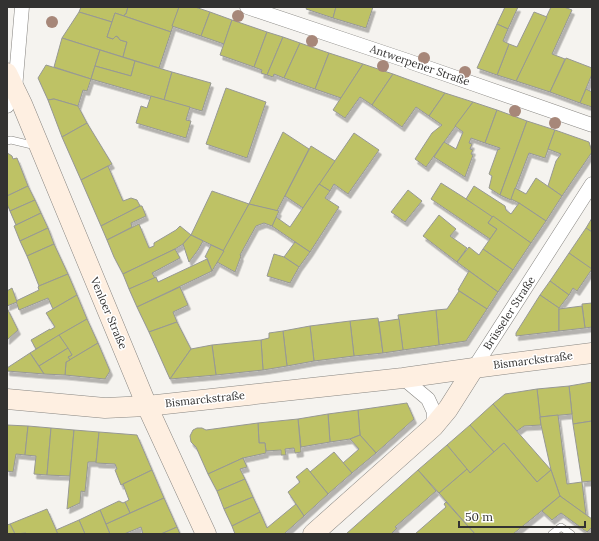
<svg xmlns="http://www.w3.org/2000/svg" width="599" height="541" viewBox="0 0 599 541" font-family="Lora,serif">
	<style>
		.building { fill: #bec265; stroke: #979894; filter: url(#shadow) }
		.lines { fill: none; stroke-linecap: round; stroke-linejoin: round }
		.lane-casing { stroke: #888682; stroke-width: 8 }
		.street-casing { stroke: #888682; stroke-width: 15 }
		.secondary-casing { stroke: #888682; stroke-width: 21 }
		.lane { stroke: #fff; stroke-width: 7 }
		.street { stroke: #fff; stroke-width: 14 }
		.secondary { stroke: #feefe1; stroke-width: 20 }
		.tree { fill: #a78779 }
		.labels { text-anchor: middle; stroke-width: 3; stroke-linejoin: round; paint-order: stroke }
		.street-label { font-size: 11px; fill: #333231; stroke: #fff }
	</style>
	<defs>
		<filter id="shadow"><feDropShadow dx="2.5" dy="4.5" stdDeviation="0" flood-color="#0004"/></filter>
	</defs>
	<rect width="100%" height="100%" fill="#f5f3ef"/>
	<!-- building -->
	<g class="building">
		<polygon points="81,7 128,7 126,14 125,14 124,16 115,13 112,22 79,12"/>
		<polygon points="128,7 179,7 171,32 124,16 125,14 126,14"/>
		<polygon points="179,7 195,7 210,12 201,36 172,26"/>
		<polygon points="307,7 336,7 333,18 306,9"/>
		<polygon points="336,7 373,7 366,28 333,18"/>
		<polygon points="505,7 518,7 508,29 497,24"/>
		<polygon points="551,7 564,7 572,10 552,54 565,59 550,92 516,81"/>
		<polygon points="79,12 112,22 107,37 113,39 116,36 118,37 120,40 127,42 123,57 62,38"/>
		<polygon points="210,12 232,20 224,44 201,36"/>
		<polygon points="534,12 547,17 516,81 497,75 509,44 517,47"/>
		<polygon points="115,13 171,32 159,68 123,57 127,42 120,40 118,37 116,36 113,39 107,37"/>
		<polygon points="232,20 267,32 254,67 220,55"/>
		<polygon points="497,24 508,29 503,41 509,44 497,75 477,68"/>
		<polygon points="267,32 283,37 267,75 261,73 262,70 254,67"/>
		<polygon points="283,37 300,43 284,78 274,74 273,77 267,75"/>
		<polygon points="62,38 100,50 91,79 54,67"/>
		<polygon points="300,43 329,53 315,89 284,78"/>
		<polygon points="100,50 135,61 131,76 95,66"/>
		<polygon points="329,53 363,64 341,98 315,89"/>
		<polygon points="566,58 592,68 592,74 580,103 550,92"/>
		<polygon points="135,61 172,72 164,100 91,79 95,66 131,76"/>
		<polygon points="363,64 393,74 372,105 360,97 345,118 333,110"/>
		<polygon points="46,65 91,79 87,91 83,90 78,106 54,99 48,100 38,78"/>
		<polygon points="172,72 211,83 202,111 164,100"/>
		<polygon points="393,74 445,93 429,116 416,107 402,127 372,105"/>
		<polygon points="226,88 266,102 247,158 206,144"/>
		<polygon points="586,89 592,92 592,107 580,103"/>
		<polygon points="445,93 473,102 426,167 415,159 432,133 442,125 429,116"/>
		<polygon points="151,96 190,107 186,120 191,121 186,138 136,123 141,106 147,108"/>
		<polygon points="54,99 78,106 87,123 62,137 48,100"/>
		<polygon points="473,102 497,110 485,143 471,138 469,143 472,144 470,149 473,150 471,154 473,155 465,177 434,157 444,142 456,149 463,132 455,126"/>
		<polygon points="497,110 527,121 500,195 489,188 492,176 489,174 498,149 499,150 500,148 485,143"/>
		<polygon points="527,121 555,130 545,158 529,153 511,200 500,195"/>
		<polygon points="87,123 112,164 81,180 62,137"/>
		<polygon points="555,130 589,142 592,152 562,196 548,186 556,161 561,154 548,149"/>
		<polygon points="283,132 309,149 277,211 249,204"/>
		<polygon points="354,133 379,150 348,194 334,184 330,191 319,184"/>
		<polygon points="311,146 335,161 303,208 285,196"/>
		<polygon points="7,153 9,154 12,156 13,159 17,158 28,186 7,196"/>
		<polygon points="108,166 123,201 131,198 137,200 140,206 101,226 81,180"/>
		<polygon points="536,178 562,196 546,221 519,203 511,199 515,188 526,194"/>
		<polygon points="441,183 493,216 488,223 497,229 490,239 431,199"/>
		<polygon points="319,184 330,191 325,198 339,207 310,252 272,226 276,217 290,227"/>
		<polygon points="28,186 35,200 10,211 7,204 7,196"/>
		<polygon points="474,186 505,206 506,210 511,214 519,203 546,221 531,243 466,199"/>
		<polygon points="408,190 422,201 405,222 391,212"/>
		<polygon points="212,191 249,204 224,251 191,235"/>
		<polygon points="35,200 41,213 16,225 10,211"/>
		<polygon points="249,204 279,211 272,226 264,223 256,226 240,255 241,256 235,272 217,262"/>
		<polygon points="140,206 142,206 146,216 131,223 132,227 107,240 101,226"/>
		<polygon points="41,213 48,228 20,241 14,226"/>
		<polygon points="439,215 456,229 450,236 467,248 457,262 423,236"/>
		<polygon points="493,216 531,243 513,270 483,249 497,229 488,223"/>
		<polygon points="592,218 592,232 586,228"/>
		<polygon points="139,224 149,248 154,246 154,243 176,230 180,226 191,235 183,244 175,249 123,274 114,257 107,240"/>
		<polygon points="48,228 54,244 27,256 20,241"/>
		<polygon points="586,228 592,232 592,270 569,253"/>
		<polygon points="191,235 203,241 198,250 189,262 183,244"/>
		<polygon points="295,242 310,252 299,267 284,257"/>
		<polygon points="54,244 68,274 39,286 27,256"/>
		<polygon points="211,245 224,251 212,271 207,258 205,257"/>
		<polygon points="469,247 479,255 483,249 513,270 498,292 457,262"/>
		<polygon points="175,249 180,258 152,273 155,278 129,289 123,274"/>
		<polygon points="569,253 592,269 577,291 573,288 569,295 550,281"/>
		<polygon points="274,254 284,257 299,267 290,283 267,276"/>
		<polygon points="207,259 212,271 137,307 129,289 156,277 158,282"/>
		<polygon points="469,271 498,292 487,309 458,290"/>
		<polygon points="68,274 77,295 53,309 48,298 19,310 16,301 39,290 38,287 39,286"/>
		<polygon points="550,281 569,295 559,308 540,295"/>
		<polygon points="180,287 188,305 173,312 177,322 149,332 137,307"/>
		<polygon points="12,288 17,302 7,306 7,291"/>
		<polygon points="459,291 487,309 466,341 439,345 436,310 447,309"/>
		<polygon points="77,295 87,319 36,349 31,340 50,329 50,330 55,327 46,313"/>
		<polygon points="540,295 559,308 559,331 516,336 516,333"/>
		<polygon points="592,303 592,327 585,328 582,304"/>
		<polygon points="582,306 585,328 559,331 559,309"/>
		<polygon points="7,308 18,330 7,340"/>
		<polygon points="436,310 439,345 403,350 398,315"/>
		<polygon points="378,318 383,353 354,356 350,321"/>
		<polygon points="87,319 98,343 70,360 68,357 72,355 59,335"/>
		<polygon points="399,319 403,350 383,353 379,322"/>
		<polygon points="350,321 354,356 314,361 310,326"/>
		<polygon points="177,322 191,349 170,379 149,332"/>
		<polygon points="310,326 314,361 287,366 283,331"/>
		<polygon points="283,331 287,366 263,370 261,340 269,338 269,333"/>
		<polygon points="59,335 68,348 39,366 30,353"/>
		<polygon points="261,340 263,370 216,375 212,345"/>
		<polygon points="98,343 110,371 105,379 65,375 66,362"/>
		<polygon points="212,345 216,375 170,379 191,349"/>
		<polygon points="68,348 72,355 68,357 70,360 66,362 65,375 44,374 39,366"/>
		<polygon points="30,353 44,374 7,371 7,368"/>
		<polygon points="592,382 592,421 573,424 569,386"/>
		<polygon points="569,386 572,414 540,417 537,389"/>
		<polygon points="537,389 541,425 524,426 517,431 493,404 505,394"/>
		<polygon points="407,403 414,419 376,453 360,435 358,410"/>
		<polygon points="493,404 551,470 537,482 504,443 494,452 470,425"/>
		<polygon points="358,410 360,435 350,439 330,442 328,414"/>
		<polygon points="328,414 330,442 301,447 298,419"/>
		<polygon points="558,415 567,484 582,482 586,515 560,496 551,470 541,425 540,417"/>
		<polygon points="298,419 301,452 295,453 294,448 285,449 286,455 281,455 281,450 266,451 265,443 259,443 258,423"/>
		<polygon points="592,421 592,481 582,482 573,424"/>
		<polygon points="258,423 259,443 265,443 266,453 243,458 208,474 196,447 191,442 190,436 193,430 197,428 202,428 206,430"/>
		<polygon points="7,425 28,426 25,455 16,454 13,472 7,471"/>
		<polygon points="470,425 494,452 470,473 447,445"/>
		<polygon points="28,426 51,428 47,475 34,474 36,456 25,455"/>
		<polygon points="51,428 74,430 70,476 47,475"/>
		<polygon points="74,430 99,432 96,462 88,462 85,492 81,491 80,503 67,509"/>
		<polygon points="99,432 137,435 152,470 121,485 115,470 117,469 115,464 96,463"/>
		<polygon points="360,435 376,453 352,473 343,463 359,449 350,439"/>
		<polygon points="504,443 537,482 551,470 560,496 513,534 475,534 439,493 467,469 470,473"/>
		<polygon points="447,445 467,469 439,493 418,470"/>
		<polygon points="334,452 352,473 328,494 310,472"/>
		<polygon points="243,458 247,467 240,469 245,479 217,491 208,474"/>
		<polygon points="307,468 328,494 304,516 288,492 300,482 296,477"/>
		<polygon points="152,470 164,498 130,513 125,502 129,500 123,484"/>
		<polygon points="418,470 436,491 395,527 397,528 391,534 346,534"/>
		<polygon points="245,479 253,497 224,509 217,491"/>
		<polygon points="560,496 592,519 592,527 587,532 561,513 552,520 542,511"/>
		<polygon points="253,497 260,512 232,526 224,509"/>
		<polygon points="164,498 177,527 161,534 143,534 141,527 124,534 110,534 106,524"/>
		<polygon points="119,501 123,503 125,502 130,513 106,524 100,510"/>
		<polygon points="446,502 475,534 415,534 446,507 444,504"/>
		<polygon points="296,504 304,516 284,534 235,534 232,526 260,512 267,528"/>
		<polygon points="47,509 58,534 27,534 26,533 15,534 10,524"/>
		<polygon points="100,510 110,534 85,534 79,520"/>
		<polygon points="79,520 85,534 58,534 56,530"/>
		<polygon points="10,524 15,534 7,534 7,525"/>
		<polygon points="177,527 180,534 161,534"/>
	</g>
	<g class="lines">
		<!-- lane casing -->
		<g class="lane-casing">
			<g id="lane">
				<polyline points="7,141 11,140 36,146"/>
				<polyline points="552,534 561,527 571,534"/>
			</g>
		</g>
		<!-- street casing -->
		<g class="street-casing">
			<g id="street">
				<polyline points="247,7 408,61 592,125"/>
				<polyline points="7,106 15,89 22,7"/>
				<polyline points="474,368 592,184"/>
				<polyline points="403,378 428,399 434,412 433,427"/>
			</g>
		</g>
		<!-- secondary casing -->
		<g class="secondary-casing">
			<g id="secondary">
				<polyline points="7,73 22,104 147,406 206,534"/>
				<polyline points="7,399 105,408 147,406 403,378 474,368 592,353"/>
				<polyline points="313,534 433,427 448,409 474,368"/>
			</g>
		</g>
		<!-- lane -->
		<use href="#lane" class="lane"/>
		<!-- street -->
		<use href="#street" class="street"/>
		<!-- secondary -->
		<use href="#secondary" class="secondary"/>
	</g>
	<!-- trees -->
	<g class="tree">
		<circle cx="238" cy="16" r="6"/>
		<circle cx="52" cy="22" r="6"/>
		<circle cx="312" cy="41" r="6"/>
		<circle cx="424" cy="58" r="6"/>
		<circle cx="383" cy="66" r="6"/>
		<circle cx="465" cy="72" r="6"/>
		<circle cx="515" cy="111" r="6"/>
		<circle cx="555" cy="123" r="6"/>
	</g>
	<g class="labels">
		<!-- street labels -->
		<g class="street-label">
			<text transform="translate(420 65) rotate(19)" y="4">Antwerpener Straße</text>
			<text transform="translate(109 313) rotate(67)" y="4">Venloer Straße</text>
			<text transform="translate(509 313) rotate(-57)" y="4">Brüsseler Straße</text>
			<text transform="translate(533 360) rotate(-7)" y="4">Bismarckstraße</text>
			<text transform="translate(205 399) rotate(-6)" y="4">Bismarckstraße</text>
		</g>
	</g>
	<!-- border -->
	<rect width="599" height="541" fill="none" stroke="#333231" stroke-width="16"/>
	<!-- scale -->
	<path d="M459 521v6h126v-6" fill="none" stroke="#333231" stroke-width="2"/>
	<text x="465" y="521" font-size="12" fill="#333231" stroke="#ffffff" stroke-width="3" paint-order="stroke">50 m</text>
</svg>
